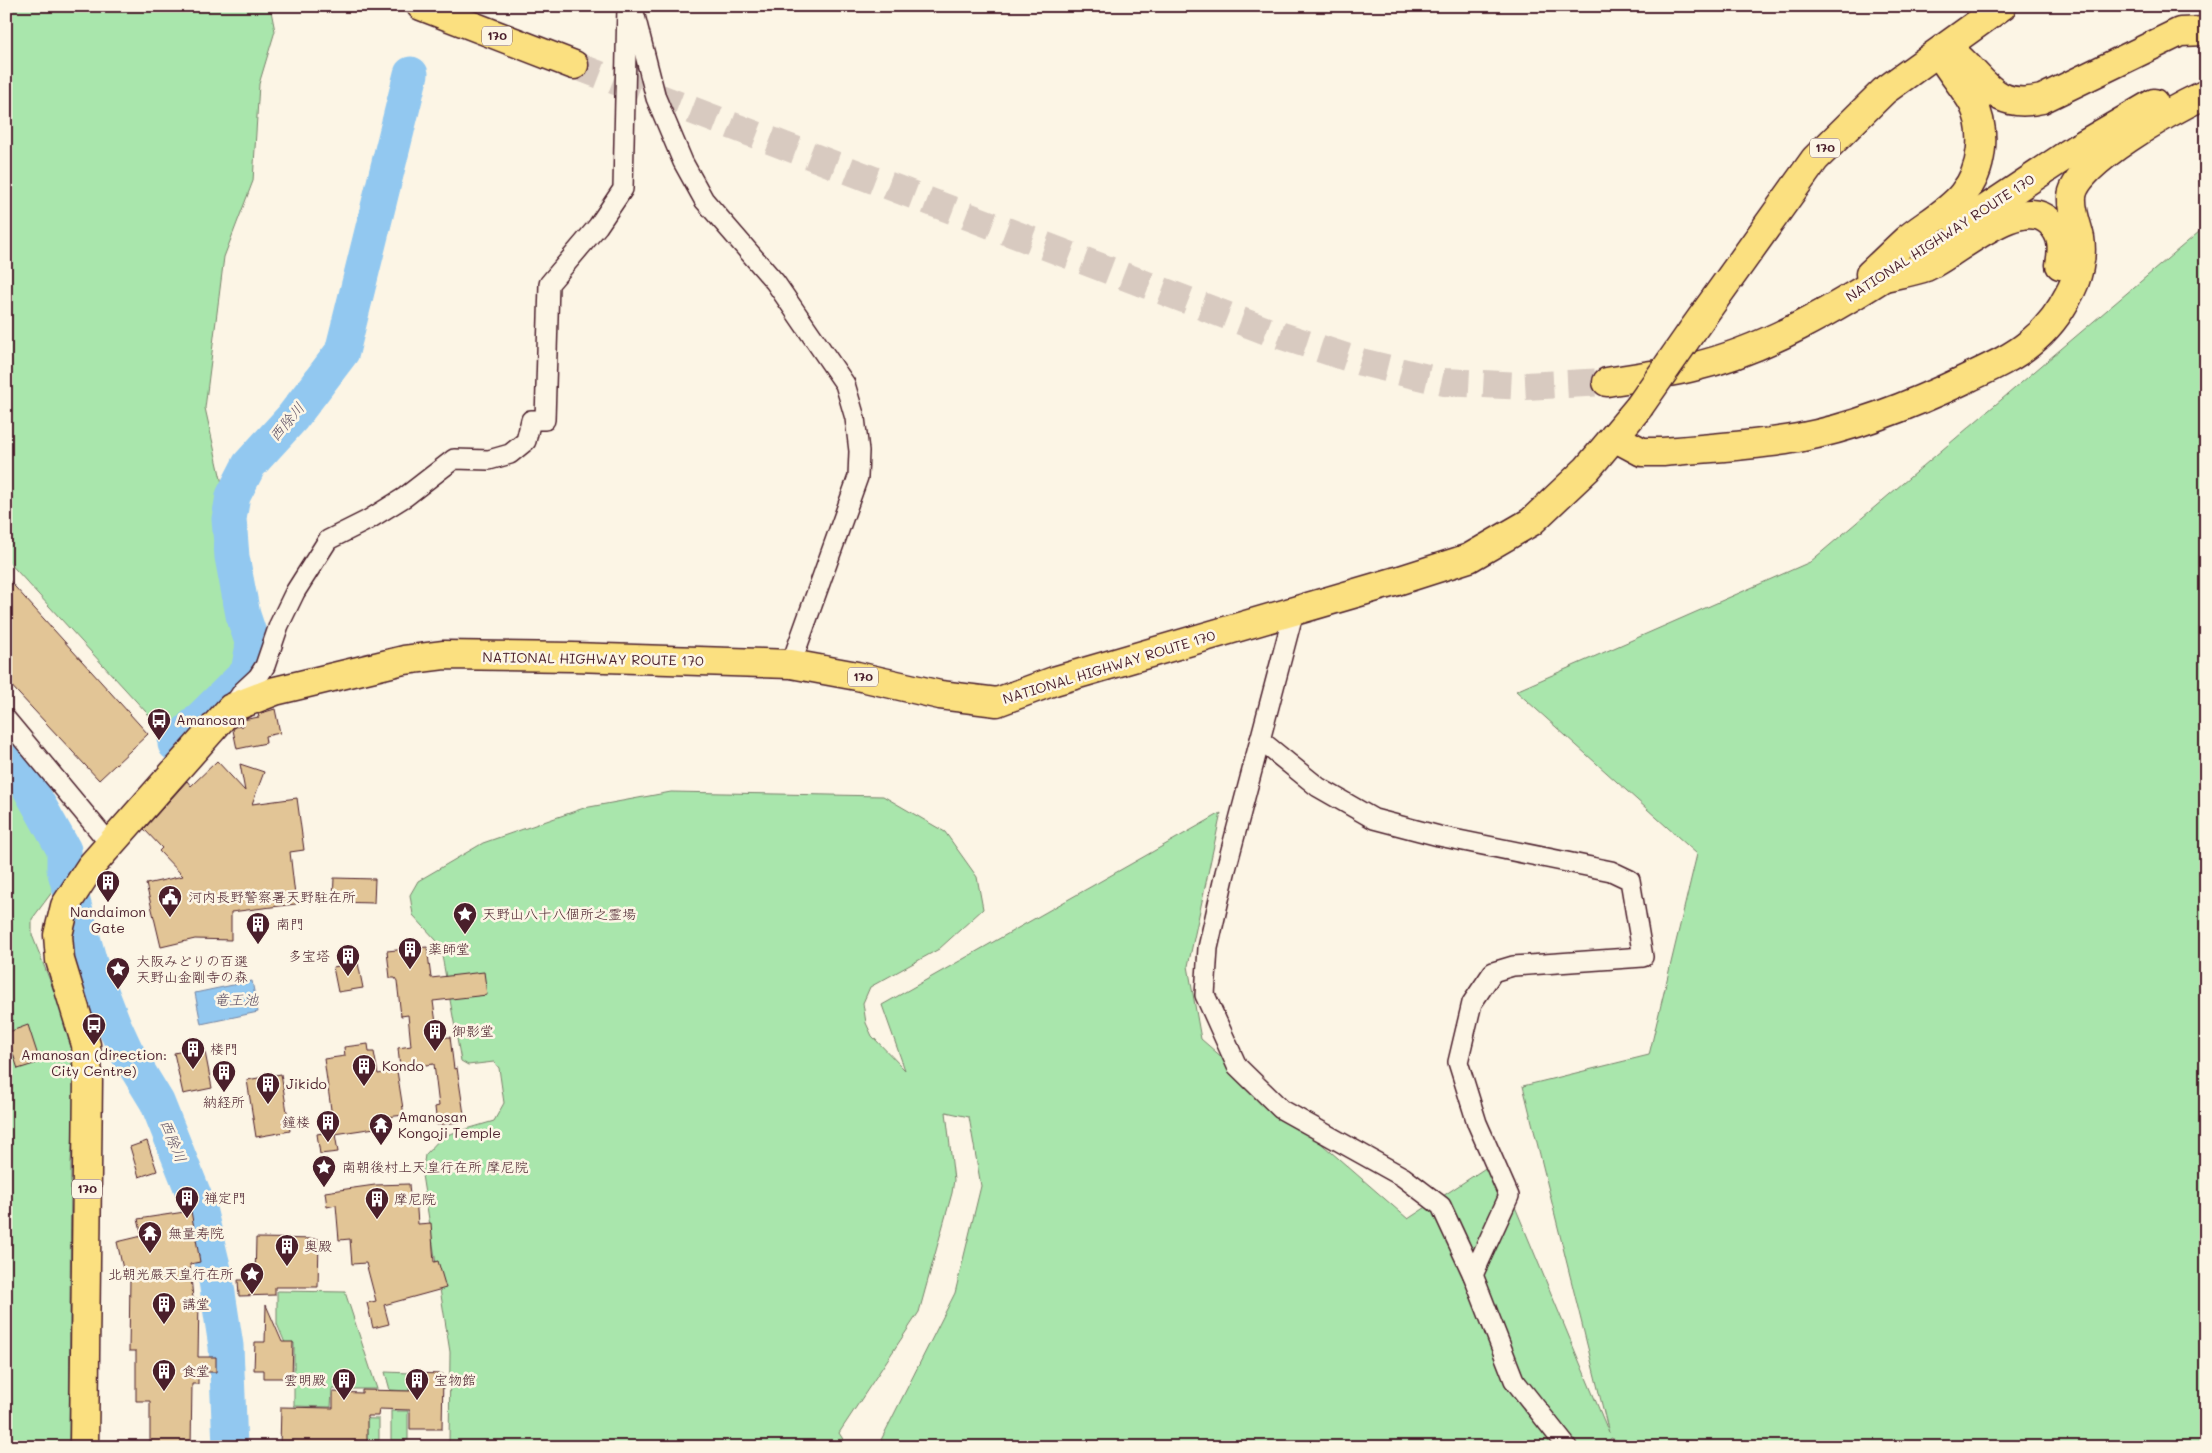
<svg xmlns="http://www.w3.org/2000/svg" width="2212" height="1453" viewBox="0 0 2212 1453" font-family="Mali,'Klee One',sans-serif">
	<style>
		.green { fill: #a9e6ac; stroke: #7a826c }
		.water { fill: #92c8f0; stroke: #7584a1 }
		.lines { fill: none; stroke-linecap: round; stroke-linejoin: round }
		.river { stroke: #92c8f0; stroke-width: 35 }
		.building { fill: #e2c596; stroke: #4a1f2b }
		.highway-tunnel { stroke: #d8cac0; stroke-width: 28; stroke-dasharray: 28 14; stroke-linecap: butt }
		.minor-casing { stroke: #4a1f2b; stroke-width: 22 }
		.highway-casing { stroke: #4a1f2b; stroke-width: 31 }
		.minor { stroke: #fcf5e5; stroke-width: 19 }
		.highway { stroke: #fbe080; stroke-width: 28 }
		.highway-bridge-casing { stroke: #4a1f2b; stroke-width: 31; stroke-linecap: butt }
		.highway-bridge { stroke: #fbe080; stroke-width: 28 }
		.labels { text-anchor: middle; stroke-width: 5; stroke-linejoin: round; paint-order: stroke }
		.shield { fill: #fcf5e5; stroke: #7f5f63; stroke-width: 1 }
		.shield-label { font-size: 12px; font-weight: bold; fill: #4a1f2b }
		.street-label { font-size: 14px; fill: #4a1f2b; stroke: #fcf5e5 }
		.poi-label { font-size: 14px; fill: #4a1f2b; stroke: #fcf5e5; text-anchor: start }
		.water-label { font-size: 15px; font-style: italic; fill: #605266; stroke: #fcf5e5 }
	</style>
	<rect width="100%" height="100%" fill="#fcf5e5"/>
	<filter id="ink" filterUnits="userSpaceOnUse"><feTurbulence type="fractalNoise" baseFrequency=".02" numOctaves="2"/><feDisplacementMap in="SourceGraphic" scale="10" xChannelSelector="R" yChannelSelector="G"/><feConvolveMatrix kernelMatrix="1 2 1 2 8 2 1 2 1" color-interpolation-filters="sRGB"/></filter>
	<g filter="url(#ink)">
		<!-- green -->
		<g class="green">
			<polygon points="6,6 270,6 275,31 259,84 253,181 224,257 205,408 261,657 242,687 190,734 168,736 6,559"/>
			<polygon points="2206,226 2206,1447 1632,1447 1611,1438 1603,1447 888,1447 881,1440 955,1293 981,1186 969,1117 946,1112 954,1180 952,1193 919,1312 839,1433 848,1447 449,1447 450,1352 422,1175 425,1155 443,1136 494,1121 504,1103 499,1068 494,1062 468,1065 461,1061 441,950 436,940 413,915 410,895 418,881 483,843 584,808 671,792 883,796 945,832 977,877 983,909 939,949 870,987 863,1003 866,1023 872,1036 905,1070 882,1005 1221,813 1188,966 1201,1039 1408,1219 1496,1161 1609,1433 1523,1086 1649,1055 1697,854 1516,691 1810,562"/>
			<polygon points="6,738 72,850 73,864 32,919 32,935 56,996 74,1056 76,1088 71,1162 69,1447 6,1447"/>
			<polygon points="277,1291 345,1292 377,1389 332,1389 331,1407 294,1406 294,1343 285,1343 277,1324"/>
			<polygon points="385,1372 410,1373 409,1391 390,1390"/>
			<rect x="391" y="1411" width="17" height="29"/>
			<polygon points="335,1418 379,1419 379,1440 335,1439"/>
		</g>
		<!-- water -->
		<polygon class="water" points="252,981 258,1012 201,1024 195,993"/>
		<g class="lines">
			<!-- river -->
			<g class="river">
				<polyline points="175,744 248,672 253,645 243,615 232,557 229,519 233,496 249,465 292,418 342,352 411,74"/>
				<polyline points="6,746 64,850 64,869 90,963 114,1025 126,1051 157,1102 198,1205 215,1274 226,1346 230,1447"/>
			</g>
		</g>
		<!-- building -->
		<g class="building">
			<polygon points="6,577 148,734 99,780 6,680"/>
			<polygon points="275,709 280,733 265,736 266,743 237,749 233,730 235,727 243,726 242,720 259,717 258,714"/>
			<polygon points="217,761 245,791 240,764 264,772 252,804 297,798 304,850 290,852 296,904 231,912 231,940 195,939 161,947 146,884 183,876 159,851 162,848 144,829 187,781 191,786"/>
			<polygon points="334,878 375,879 374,903 333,902"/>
			<polygon points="427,947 431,978 484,972 487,995 433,1001 438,1038 450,1037 454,1069 457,1068 465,1121 437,1125 435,1107 439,1106 434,1064 400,1068 398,1048 411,1046 408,1015 401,1016 397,981 395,978 390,978 387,951"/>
			<polygon points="358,963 363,988 338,992 333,967"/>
			<polygon points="28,1025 40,1062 18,1069 6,1033"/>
			<polygon points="368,1044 369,1052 374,1052 378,1074 397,1071 404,1115 387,1117 388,1126 335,1134 338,1152 320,1154 317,1134 334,1131 324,1059 345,1056 344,1047"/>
			<polygon points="204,1047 212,1088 183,1094 174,1053"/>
			<polygon points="281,1074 290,1131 256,1137 247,1080"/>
			<polygon points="147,1141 157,1171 139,1177 130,1147"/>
			<polygon points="409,1184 410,1197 416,1197 418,1224 431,1223 434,1262 438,1261 446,1288 384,1305 389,1324 373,1328 367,1303 376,1301 366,1263 352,1264 350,1239 339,1240 336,1205 327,1207 325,1192 375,1185"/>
			<polygon points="191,1211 200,1262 190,1264 193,1299 199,1299 198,1357 216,1357 216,1372 198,1372 198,1384 192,1384 191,1446 150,1445 150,1401 136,1401 136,1351 129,1351 130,1277 125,1278 117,1242 142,1236 138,1219"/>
			<polygon points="256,1238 319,1239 318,1287 275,1287 275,1295 239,1296 238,1280 255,1280"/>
			<polygon points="266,1305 282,1342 293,1342 292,1378 264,1378 264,1370 254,1370 255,1342 265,1342"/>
			<polygon points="410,1373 443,1374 442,1429 410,1429 410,1410 379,1409 378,1416 367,1416 367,1447 280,1447 281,1407 333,1408 333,1392 362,1393 362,1390 410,1391"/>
		</g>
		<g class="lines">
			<!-- highway-tunnel -->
			<polyline class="highway-tunnel" points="574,65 1267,331 1361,362 1444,382 1524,386 1607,382"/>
			<!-- minor casing -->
			<g class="minor-casing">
				<g id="minor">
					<polyline points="633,8 656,98 683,162 704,200 775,282 845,384 855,418 859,451 858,477 791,664"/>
					<polyline points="1294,611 1225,873 1208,948 1205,995 1237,1066 1281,1109 1403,1177 1441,1206 1473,1275 1514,1380 1567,1447"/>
					<polyline points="232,707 243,691 258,677 265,666 279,625 295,592 328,540 368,520 405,497 454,459 489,460 510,454 526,441 531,420 545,420 549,284 598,226 623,189 627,6"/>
					<polyline points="6,719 110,844"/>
					<polyline points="1260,740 1318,787 1374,819 1439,836 1611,871 1630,880 1643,957 1513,966 1493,972 1472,1003 1458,1062 1477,1123 1509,1196 1473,1275"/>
				</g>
			</g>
			<!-- highway casing -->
			<g class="highway-casing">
				<g id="highway">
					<polyline points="421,6 574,65"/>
					<path d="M1951,51C1985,77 1991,111 2042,99L2180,32L2206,31"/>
					<polyline points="1959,227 2077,148 2154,103"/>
					<path d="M1870,274C1882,263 1894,251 1906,240C1924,225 1949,212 1963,194C1983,170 1987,131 1973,103C1965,89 1954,76 1945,62L1947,49"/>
					<path d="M1881,278C1896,274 1912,272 1926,267C1955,255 2021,191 2051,223C2063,236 2063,248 2060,265"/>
					<polyline points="1692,331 1815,159 1884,91 2002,6"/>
					<path d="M1607,382C1635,377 1665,374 1693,367C1765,350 1836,308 1898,268"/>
					<path d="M1614,437L1642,452H1663C1707,448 1754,446 1798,438C1857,427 1914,404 1968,378C1989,368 2012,358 2030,343C2046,330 2059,314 2068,296C2078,279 2083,257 2080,238C2077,224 2071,212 2072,197C2074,163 2176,108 2206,94"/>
					<polyline points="84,1447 88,1077 86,1045 60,960 58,935 65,906 91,866 231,708 275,691 404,660 444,655 573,657 791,664 857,676 940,695 997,702 1054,681 1397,581 1469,558 1531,522 1587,469 1639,407"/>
				</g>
			</g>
			<!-- minor -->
			<use href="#minor" class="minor"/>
			<!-- highway -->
			<use href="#highway" class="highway"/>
			<!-- highway-bridge casing -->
			<g class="highway-bridge-casing">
				<polyline id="highway-bridge" points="1639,407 1692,331"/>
			</g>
			<!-- highway-bridge -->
			<use href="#highway-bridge" class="highway-bridge"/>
		</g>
	</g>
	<!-- icons -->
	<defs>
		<g id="bus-pin" transform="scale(1.25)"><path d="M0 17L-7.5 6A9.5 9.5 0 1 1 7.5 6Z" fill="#4a1f2b" stroke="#fcf5e5"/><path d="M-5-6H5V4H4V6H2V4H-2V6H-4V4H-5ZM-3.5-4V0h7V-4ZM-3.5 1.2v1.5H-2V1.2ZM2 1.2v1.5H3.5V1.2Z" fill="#fff"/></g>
		<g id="building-pin" transform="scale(1.25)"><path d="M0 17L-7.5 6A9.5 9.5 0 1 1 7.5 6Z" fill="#4a1f2b" stroke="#fcf5e5"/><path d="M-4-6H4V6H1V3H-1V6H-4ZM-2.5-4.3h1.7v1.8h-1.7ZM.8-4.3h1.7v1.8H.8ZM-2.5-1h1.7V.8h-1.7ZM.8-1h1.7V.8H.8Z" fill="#fff"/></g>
		<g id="civic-pin" transform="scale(1.25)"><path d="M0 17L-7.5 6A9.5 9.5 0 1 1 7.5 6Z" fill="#4a1f2b" stroke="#fcf5e5"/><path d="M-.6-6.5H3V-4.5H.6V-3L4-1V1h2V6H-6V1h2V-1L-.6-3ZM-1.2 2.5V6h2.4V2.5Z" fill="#fff"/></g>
		<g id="sight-pin" transform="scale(1.25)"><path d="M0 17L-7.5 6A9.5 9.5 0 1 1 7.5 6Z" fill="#4a1f2b" stroke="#fcf5e5"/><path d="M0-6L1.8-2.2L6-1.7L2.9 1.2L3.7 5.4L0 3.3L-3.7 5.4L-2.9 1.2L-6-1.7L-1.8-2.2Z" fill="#fff"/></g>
		<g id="temple-pin" transform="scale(1.25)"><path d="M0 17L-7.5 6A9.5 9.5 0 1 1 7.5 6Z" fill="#4a1f2b" stroke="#fcf5e5"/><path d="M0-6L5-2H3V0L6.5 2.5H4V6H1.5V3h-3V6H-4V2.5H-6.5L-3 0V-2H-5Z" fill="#fff"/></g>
	</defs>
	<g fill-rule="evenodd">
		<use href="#bus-pin" x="159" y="720"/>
		<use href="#building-pin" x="108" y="882"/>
		<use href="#civic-pin" x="170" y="897"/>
		<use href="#sight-pin" x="465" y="914"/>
		<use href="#building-pin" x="258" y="924"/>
		<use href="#building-pin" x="410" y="949"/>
		<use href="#building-pin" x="348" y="956"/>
		<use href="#sight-pin" x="118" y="969"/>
		<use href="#bus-pin" x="94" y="1025"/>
		<use href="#building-pin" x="435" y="1031"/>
		<use href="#building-pin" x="193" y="1049"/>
		<use href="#building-pin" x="364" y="1066"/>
		<use href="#building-pin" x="224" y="1072"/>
		<use href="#building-pin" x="268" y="1084"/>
		<use href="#building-pin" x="328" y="1122"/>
		<use href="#temple-pin" x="381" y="1125"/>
		<use href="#sight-pin" x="324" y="1167"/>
		<use href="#building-pin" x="187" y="1198"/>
		<use href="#building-pin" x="377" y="1199"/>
		<use href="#temple-pin" x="150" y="1233"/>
		<use href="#building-pin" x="287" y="1246"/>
		<use href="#sight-pin" x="252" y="1274"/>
		<use href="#building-pin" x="164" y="1304"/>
		<use href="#building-pin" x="164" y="1371"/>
		<use href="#building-pin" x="344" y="1380"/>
		<use href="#building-pin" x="417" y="1380"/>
	</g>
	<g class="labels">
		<!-- shield labels -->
		<g class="shield">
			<rect x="482" y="26.5" width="30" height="19" rx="4"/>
			<rect x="1810" y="138.5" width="30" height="19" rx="4"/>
			<rect x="848" y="667.5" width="30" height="19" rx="4"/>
			<rect x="72" y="1179.5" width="30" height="19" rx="4"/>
		</g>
		<g class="shield-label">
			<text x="497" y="40">170</text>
			<text x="1825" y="152">170</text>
			<text x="863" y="681">170</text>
			<text x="87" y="1193">170</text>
		</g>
		<!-- street labels -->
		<g class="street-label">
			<text transform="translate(1940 238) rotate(-33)" y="5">NATIONAL HIGHWAY ROUTE 170</text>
			<text transform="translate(593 659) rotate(1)" y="5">NATIONAL HIGHWAY ROUTE 170</text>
			<text transform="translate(1109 667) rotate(-17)" y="5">NATIONAL HIGHWAY ROUTE 170</text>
		</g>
		<!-- poi labels -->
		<g class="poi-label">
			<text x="176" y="725">Amanosan</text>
			<text x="188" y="902">河内長野警察署天野駐在所</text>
			<text x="108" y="917" text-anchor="middle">Nandaimon<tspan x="108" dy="16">Gate</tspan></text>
			<text x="482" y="919">天野山八十八個所之霊場</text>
			<text x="276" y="929">南門</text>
			<text x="428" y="954">薬師堂</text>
			<text x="330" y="961" text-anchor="end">多宝塔</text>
			<text x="136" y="966">大阪みどりの百選<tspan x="136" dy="16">天野山金剛寺の森</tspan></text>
			<text x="452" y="1036">御影堂</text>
			<text x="210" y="1054">楼門</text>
			<text x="94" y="1060" text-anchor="middle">Amanosan (direction:<tspan x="94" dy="16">City Centre)</tspan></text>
			<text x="382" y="1071">Kondo</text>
			<text x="286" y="1089">Jikido</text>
			<text x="224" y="1107" text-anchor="middle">納経所</text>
			<text x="398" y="1122">Amanosan<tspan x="398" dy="16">Kongoji Temple</tspan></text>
			<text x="310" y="1127" text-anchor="end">鐘楼</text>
			<text x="342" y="1172">南朝後村上天皇行在所 摩尼院</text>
			<text x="204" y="1203">禅定門</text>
			<text x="394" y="1204">摩尼院</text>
			<text x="168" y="1238">無量寿院</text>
			<text x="304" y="1251">奥殿</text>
			<text x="234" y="1279" text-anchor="end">北朝光嚴天皇行在所</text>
			<text x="182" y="1309">講堂</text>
			<text x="182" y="1376">食堂</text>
			<text x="326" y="1385" text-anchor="end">雲明殿</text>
			<text x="434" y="1385">宝物館</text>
		</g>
		<!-- water labels -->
		<g class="water-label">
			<text transform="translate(287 422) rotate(-50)" y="5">西除川</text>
			<text x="236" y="1005">竜王池</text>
			<text transform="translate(173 1141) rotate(68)" y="5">西除川</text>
		</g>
	</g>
	<!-- margin -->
	<rect width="2212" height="1453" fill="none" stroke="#fcf5e5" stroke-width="25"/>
	<rect x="12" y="12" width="2187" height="1428" fill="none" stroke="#4a1f2b" stroke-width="2" filter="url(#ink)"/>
</svg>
